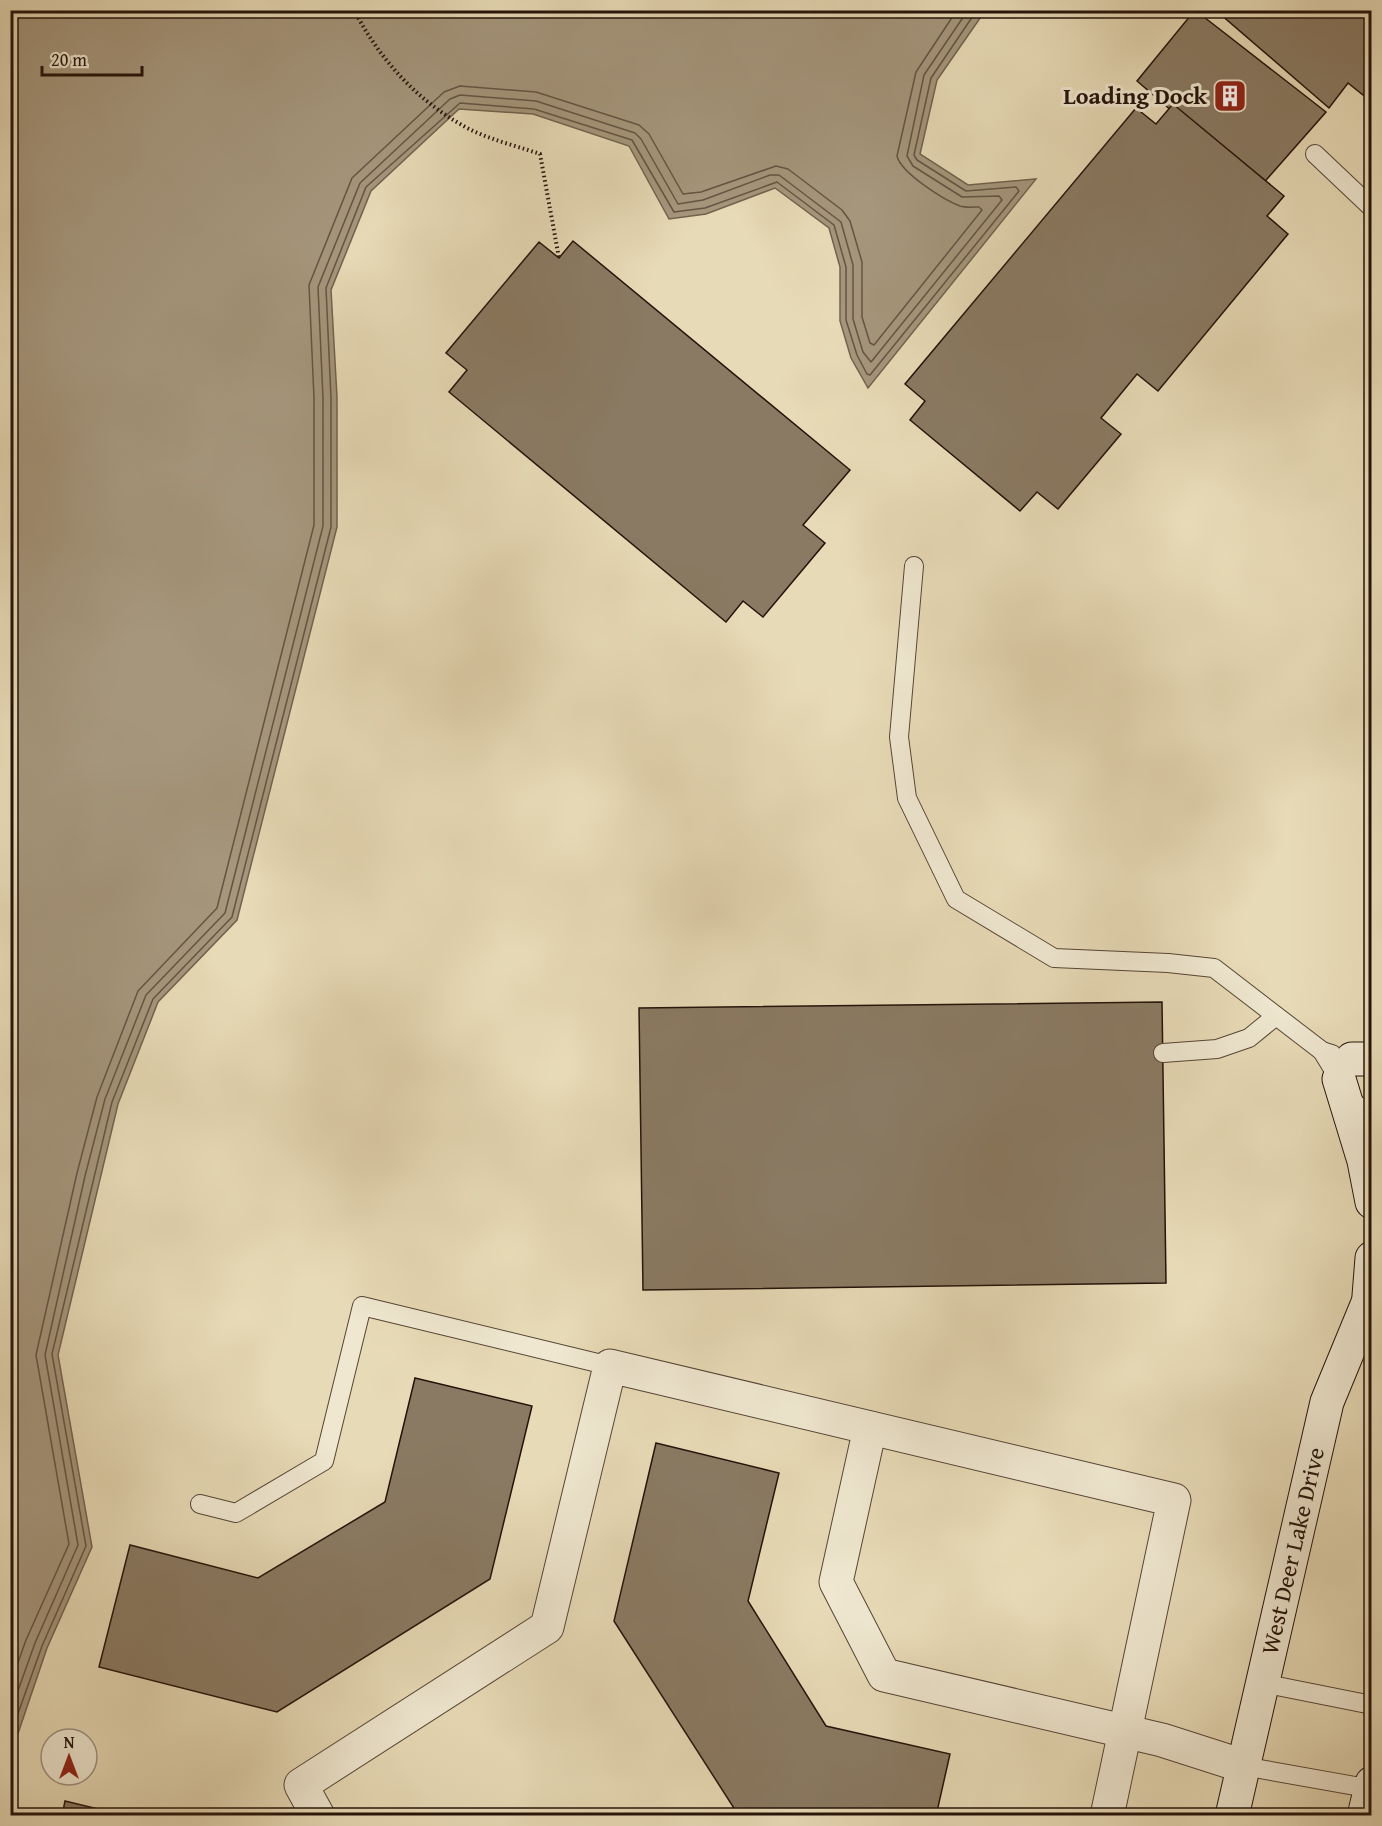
<svg xmlns="http://www.w3.org/2000/svg" width="1382" height="1826" viewBox="0 0 1382 1826" font-family="'Gentium Book Plus',serif">
	<style>
		.water { fill: #a5967c; stroke: #72624e; stroke-width: 1.5 }
		.lines { fill: none; stroke-linecap: round; stroke-linejoin: round }
		.shore { stroke: #655443; stroke-width: 1.5 }
		.building { fill: #8a7a63; stroke: #25130a; stroke-width: 1.5 }
		.lane-casing { stroke: #564535; stroke-width: 20 }
		.street-casing { stroke: #564535; stroke-width: 35 }
		.secondary-casing { stroke: #25130a; stroke-width: 35 }
		.path { stroke: #25130a; stroke-width: 4; stroke-dasharray: 1.5 3; stroke-linecap: butt }
		.lane { stroke: #efe7d0; stroke-width: 18 }
		.street { stroke: #efe7d0; stroke-width: 33 }
		.secondary { stroke: #efe7d0; stroke-width: 33 }
		.labels { text-anchor: middle; stroke-width: 6; stroke-linejoin: round; paint-order: stroke }
		.poi-label { font-size: 24px; font-weight: bold; fill: #25130a; stroke: #efe7d0; text-anchor: end }
		.street-label { font-size: 24px; fill: #25130a; stroke: #efe7d0 }
	</style>
	<rect width="100%" height="100%" fill="#e7dab6"/>
	<filter id="stains"><feTurbulence type="fractalNoise" baseFrequency=".00333" numOctaves="4"/><feColorMatrix values="0 0 0 0 .2 0 0 0 0 .09 0 0 0 0 .02 0 0 0 .5 -.17"/></filter>
	<radialGradient id="worn" r=".72"><stop offset=".6" stop-color="#630" stop-opacity="0"/><stop offset="1" stop-color="#630" stop-opacity=".3"/></radialGradient>
	<!-- water -->
	<polygon class="water" points="11,10 985,11 937,80 920,154 968,185 1036,179 868,388 851,358 840,321 840,267 829,228 775,188 706,214 669,219 629,146 533,114 459,109 371,191 331,290 337,397 337,527 237,920 158,1002 118,1104 58,1355 92,1547 47,1648 11,1754"/>
	<g class="lines">
		<!-- shore -->
		<g class="shore">
			<path d="M10,1685L26,1640L69,1544L36,1355L77,1173L97,1097L138,991L217,908L314,525V398L309,285L352,178L444,92L460,86L536,92L639,125L649,134L683,194L701,192L776,166L788,169L842,210L850,221L862,262V317L870,343L874,345L982,210L979,207C973,207 966,208 960,206C944,200 901,173 897,156L916,72L957,10"/>
			<polyline points="10,1713 35,1643 78,1545 45,1355 85,1176 105,1099 146,995 225,913 323,526 323,398 318,287 360,183 450,99 460,95 536,101 635,133 641,139 678,204 703,200 770,175 779,175 841,222 853,265 853,319 863,352 871,362 1002,200 999,196 962,197 913,166 907,156 924,75 968,10"/>
			<polyline points="10,1736 42,1646 86,1546 52,1354 112,1102 153,999 232,917 331,527 331,398 326,288 366,187 460,103 534,109 632,140 674,212 705,208 777,182 834,225 846,267 846,320 857,355 867,374 870,375 1019,191 1016,187 966,191 917,160 914,155 931,78 977,10"/>
		</g>
	</g>
	<!-- building -->
	<g class="building">
		<polygon points="1195,10 1326,112 1260,187 1137,81"/>
		<polygon points="1221,10 1372,10 1372,95 1368,99 1348,83 1329,108 1219,13"/>
		<polygon points="1173,104 1284,196 1267,216 1288,234 1158,391 1137,374 1101,418 1121,434 1058,509 1037,492 1020,511 910,420 925,401 905,384 1136,108 1156,124"/>
		<polygon points="573,241 850,470 803,525 825,543 763,617 743,601 726,622 449,392 467,370 446,353 539,242 559,258"/>
		<polygon points="1162,1002 1166,1283 643,1290 639,1008"/>
		<polygon points="415,1378 532,1406 490,1579 277,1712 99,1667 130,1545 258,1578 385,1502"/>
		<polygon points="656,1443 779,1473 748,1601 826,1726 950,1754 936,1816 739,1816 614,1621"/>
		<polygon points="65,1801 127,1816 62,1816"/>
	</g>
	<g class="lines">
		<!-- lane casing -->
		<g class="lane-casing">
			<g id="lane">
				<polyline points="1315,154 1372,208"/>
				<polyline points="914,566 899,737 907,798 956,899 1054,958 1168,963 1214,968 1322,1051"/>
				<polyline points="1163,1053 1217,1049 1249,1038 1276,1016"/>
				<polyline points="1332,1054 1322,1051 1353,1102 1372,1116"/>
				<polyline points="200,1504 236,1513 324,1461 362,1306 610,1366"/>
				<polyline points="1262,1683 1372,1705"/>
				<polyline points="1243,1766 1372,1789"/>
			</g>
		</g>
		<!-- street casing -->
		<g class="street-casing">
			<g id="street">
				<polyline points="870,1428 836,1582 884,1675 1162,1740 1243,1766"/>
				<polyline points="318,1816 301,1785 547,1627 610,1366 1174,1500 1107,1816"/>
			</g>
		</g>
		<!-- secondary casing -->
		<g class="secondary-casing">
			<g id="secondary">
				<polyline points="1352,1059 1372,1059"/>
				<polyline points="1339,1079 1364,1161 1372,1202"/>
				<polyline points="1369,1296 1372,1258"/>
				<path id="s1" d="M1232,1816L1327,1402L1372,1293"/>
				<polyline points="1364,1816 1372,1783"/>
			</g>
		</g>
		<!-- path -->
		<path class="path" d="M354,10C380,60 418,102 469,129C491,140 517,146 540,154L559,258"/>
		<!-- lane -->
		<use href="#lane" class="lane"/>
		<!-- street -->
		<use href="#street" class="street"/>
		<!-- secondary -->
		<use href="#secondary" class="secondary"/>
	</g>
	<!-- icons -->
	<defs>
		<g id="building-square" transform="scale(1.725)"><rect x="-9" y="-9" width="18" height="18" rx="4" fill="#8f2418" stroke="#efe7d0"/><path d="M-4-6H4V6H1V3H-1V6H-4ZM-2.5-4.3h1.7v1.8h-1.7ZM.8-4.3h1.7v1.8H.8ZM-2.5-1h1.7V.8h-1.7ZM.8-1h1.7V.8H.8Z" fill="#fff"/></g>
	</defs>
	<g fill-rule="evenodd">
		<use href="#building-square" x="1230" y="96"/>
	</g>
	<g class="labels">
		<!-- poi labels -->
		<g class="poi-label">
			<text x="1207" y="104">Loading Dock</text>
		</g>
		<!-- street labels -->
		<g class="street-label">
			<text dy="8" stroke="none"><textPath href="#s1" startOffset="272">West Deer Lake Drive</textPath></text>
		</g>
	</g>
	<!-- margin -->
	<rect width="1382" height="1826" fill="none" stroke="#e7dab6" stroke-width="36"/>
	<rect x="12" y="12" width="1358" height="1802" fill="none" stroke="#25130a" stroke-width="3"/>
	<rect x="18" y="18" width="1346" height="1790" fill="none" stroke="#25130a" stroke-width="1.5"/>
	<!-- north arrow -->
	<g transform="translate(69 1757)"><circle r="28" fill="#efe7d0" stroke="#9e9281" stroke-width="1.5"/>
	<path d="M0-4.5L10 22L0 15L-10 22Z" fill="#8f2418"/>
	<text y="-9" font-size="16" font-weight="bold" text-anchor="middle" fill="#25130a">N</text>
	</g>
	<!-- scale -->
	<path d="M42 66v9h100v-9" fill="none" stroke="#25130a" stroke-width="3"/>
	<text x="51" y="66" font-size="18" fill="#25130a" stroke="#efe7d0" stroke-width="4.5" paint-order="stroke">20 m</text>
	<rect width="100%" height="100%" filter="url(#stains)"/>
	<rect width="100%" height="100%" fill="url(#worn)"/>
</svg>
